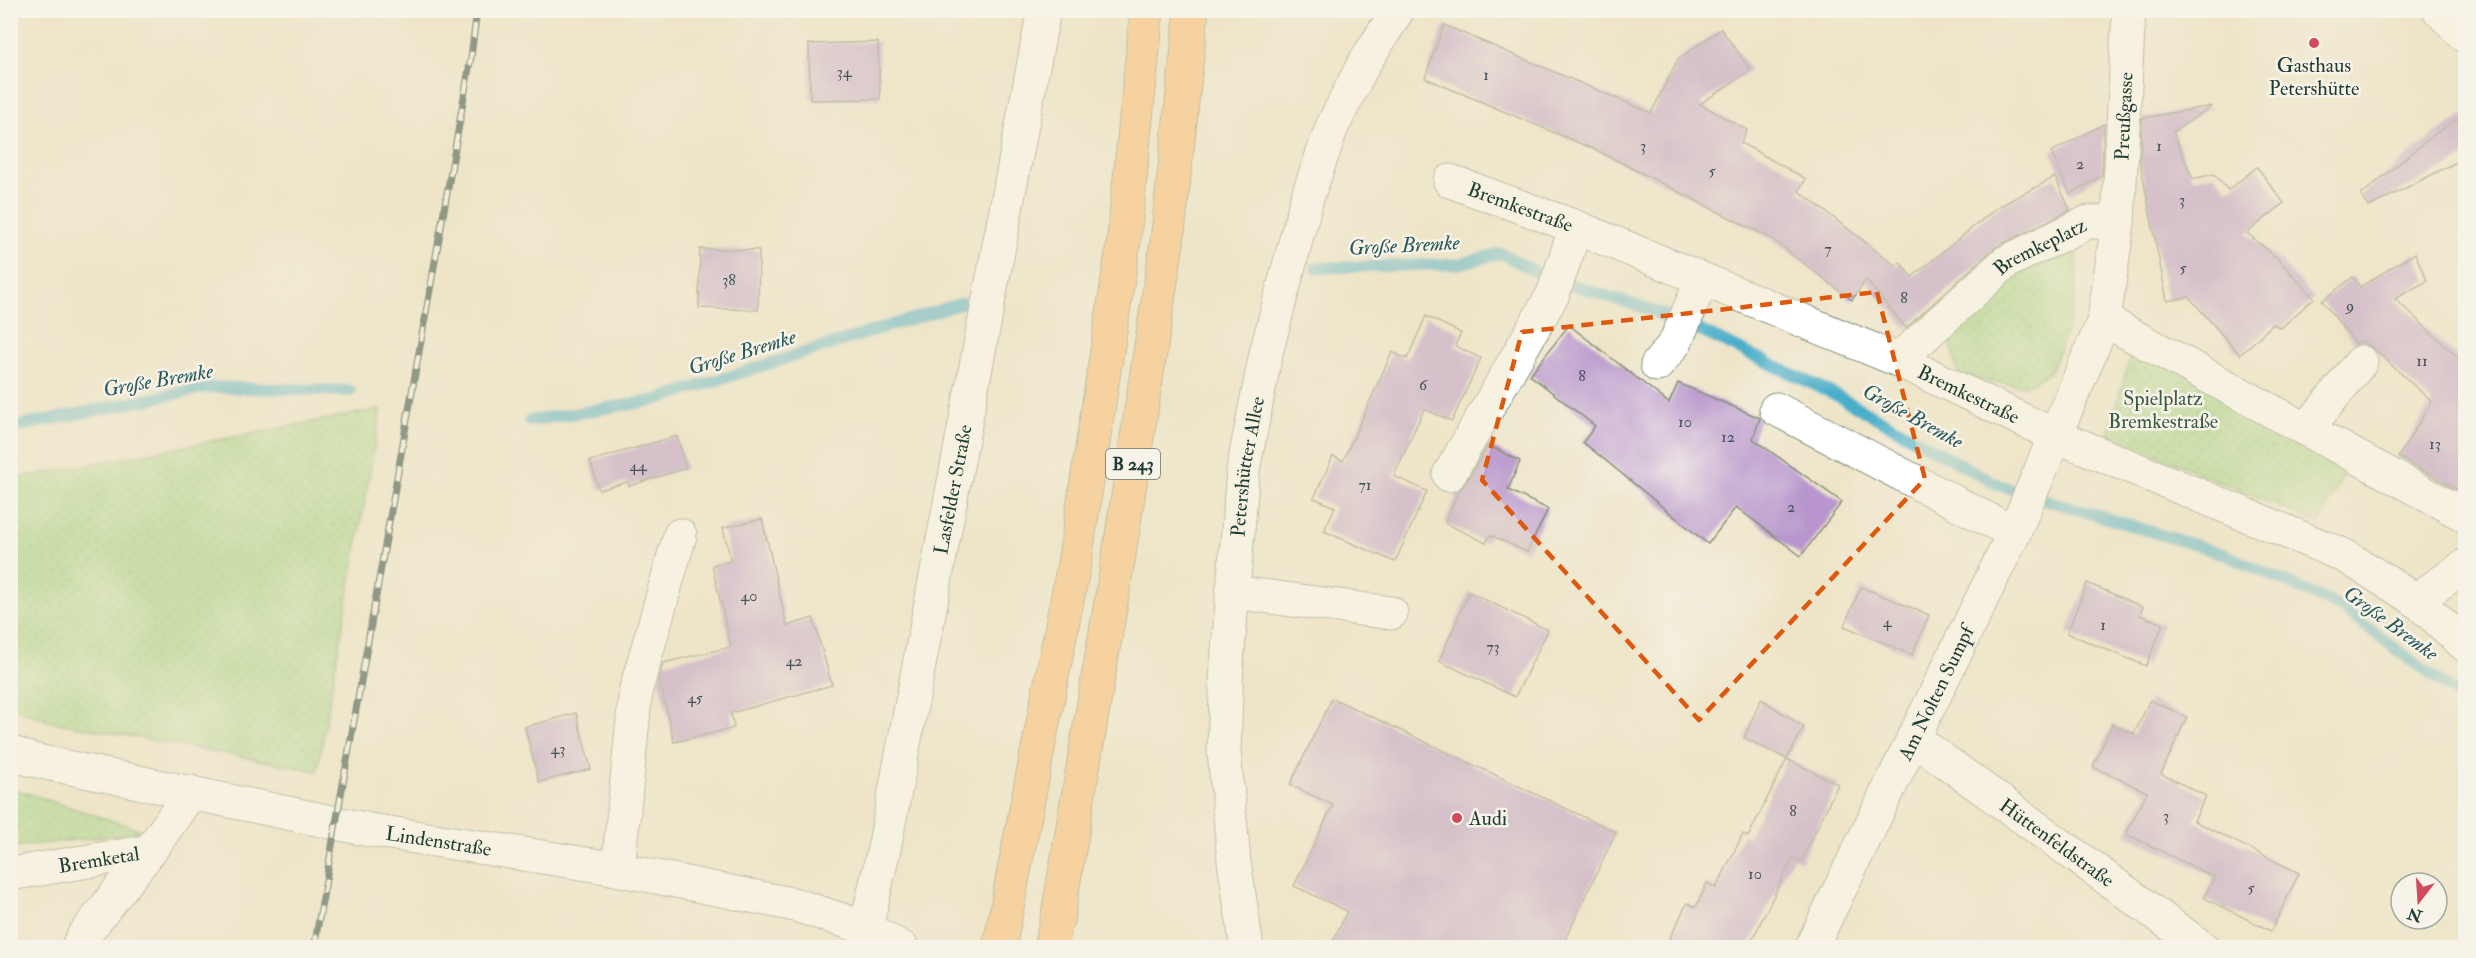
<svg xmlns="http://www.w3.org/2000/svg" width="2476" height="958" viewBox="0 0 2476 958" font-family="'IM FELL Double Pica',serif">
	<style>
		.grass { fill: url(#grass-dots); stroke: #608a5d; stroke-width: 1.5 }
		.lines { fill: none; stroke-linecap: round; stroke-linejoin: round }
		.stream { stroke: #49aec9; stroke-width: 12 }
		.building { fill: #b896cd }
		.minor-casing { stroke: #86917e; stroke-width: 35 }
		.highway-casing { stroke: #86917e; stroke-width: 35 }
		.minor { stroke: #fff; stroke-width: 33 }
		.highway { stroke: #febb71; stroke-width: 33 }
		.rail-casing { stroke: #1f3d34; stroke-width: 7 }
		.rail { stroke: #f7f3e8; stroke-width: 4.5; stroke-dasharray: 14; stroke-linecap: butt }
		.marked { fill: none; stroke: #de580e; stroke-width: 4.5; stroke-dasharray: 12 8; stroke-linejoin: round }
		.poi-dot { fill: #d1495b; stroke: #f7f3e8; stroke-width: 2 }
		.labels { text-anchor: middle; stroke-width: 5; stroke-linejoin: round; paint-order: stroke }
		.number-label { font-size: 16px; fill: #45535a }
		.shield { fill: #f7f3e8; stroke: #60746a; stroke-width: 1.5 }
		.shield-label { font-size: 18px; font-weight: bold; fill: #1f3d34 }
		.poi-label { font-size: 20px; fill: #1f3d34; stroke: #f7f3e8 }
		.street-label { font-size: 20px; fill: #1f3d34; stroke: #f7f3e8 }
		.park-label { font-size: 20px; fill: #395c44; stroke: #f7f3e8 }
		.water-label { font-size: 21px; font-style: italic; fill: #2a5959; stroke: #f7f3e8 }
	</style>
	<defs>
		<pattern id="grass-dots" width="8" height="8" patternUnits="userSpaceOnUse" patternTransform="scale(1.5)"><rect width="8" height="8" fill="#a1d686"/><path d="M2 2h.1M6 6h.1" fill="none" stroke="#83af6e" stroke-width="1.8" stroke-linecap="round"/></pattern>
	</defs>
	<rect width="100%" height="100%" fill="#f7f3e8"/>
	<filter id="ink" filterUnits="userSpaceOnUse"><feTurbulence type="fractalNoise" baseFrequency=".0167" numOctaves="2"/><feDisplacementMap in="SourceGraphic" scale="12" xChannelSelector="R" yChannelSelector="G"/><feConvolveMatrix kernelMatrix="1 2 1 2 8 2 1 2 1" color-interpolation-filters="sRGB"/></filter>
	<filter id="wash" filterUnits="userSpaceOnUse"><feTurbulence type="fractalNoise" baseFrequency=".008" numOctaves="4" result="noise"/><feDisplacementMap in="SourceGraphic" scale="24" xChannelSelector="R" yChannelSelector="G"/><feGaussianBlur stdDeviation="1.35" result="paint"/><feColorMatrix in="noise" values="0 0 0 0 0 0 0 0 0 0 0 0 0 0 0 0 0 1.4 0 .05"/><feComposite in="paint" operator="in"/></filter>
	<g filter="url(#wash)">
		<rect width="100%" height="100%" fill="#eee5c9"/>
		<!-- grass -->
		<g class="grass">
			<path d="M2065,246L2076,252C2080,294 2067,337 2049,373L2024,386L1989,382L1958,374L1950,338L1953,323L2032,255Z"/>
			<polygon points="2134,344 2350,461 2319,524 2108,434"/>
			<polygon points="381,409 317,771 48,721 11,706 11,479"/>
			<polygon points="11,788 147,832 11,847"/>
		</g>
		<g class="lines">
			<!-- stream -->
			<g class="stream">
				<polyline points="1316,268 1459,264 1501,253 1540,274 1671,317 1832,393 1998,485 2224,554 2337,605 2466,701"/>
				<polyline points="530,421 655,400 962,303"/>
				<polyline points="10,428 208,387 350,391"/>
			</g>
		</g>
		<g id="blocks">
			<!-- building -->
			<g class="building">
				<polygon points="1444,25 1651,113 1678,59 1721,29 1751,70 1700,104 1747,130 1741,143 1806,179 1799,191 1896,266 1900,262 1912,277 1998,207 2055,177 2070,210 1994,248 1906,328 1866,280 1852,300 1772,239 1598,151 1425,78"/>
				<polygon points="878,42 880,99 810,100 809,44"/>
				<polygon points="2212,106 2173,132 2193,179 2214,174 2228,190 2257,167 2284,203 2247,233 2277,258 2314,298 2281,328 2273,324 2240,355 2189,297 2167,301 2140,161 2142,118"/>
				<polygon points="2466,114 2466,157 2369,207 2361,195 2436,133"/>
				<polygon points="2104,124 2102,175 2070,194 2051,152"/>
				<polygon points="700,249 759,250 758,310 699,308"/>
				<polygon points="2415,253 2427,281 2395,299 2466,365 2466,494 2398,457 2432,402 2372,347 2362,341 2356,344 2322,301 2353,277 2360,287"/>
				<polygon points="1426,316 1461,333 1455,346 1481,358 1452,421 1424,409 1394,476 1427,491 1395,562 1324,531 1335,507 1314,498 1333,456 1343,461 1392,352 1407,359"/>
				<polygon points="1569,325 1669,403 1678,383 1760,418 1753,439 1842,502 1801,556 1736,507 1708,544 1583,442 1595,426 1530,375"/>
				<polygon points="677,436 686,468 629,486 627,482 599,490 590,461"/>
				<polygon points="1488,445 1520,461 1508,490 1548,509 1527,552 1490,535 1486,543 1445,523 1458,491 1465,484"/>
				<polygon points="762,519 787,626 813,618 832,685 731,713 734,728 674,742 659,678 663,663 731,647 712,565 731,561 723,528"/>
				<polygon points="2087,583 2143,607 2140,615 2163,624 2146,666 2067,633"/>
				<polygon points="1861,587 1929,615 1912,655 1844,626"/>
				<polygon points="1469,592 1548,630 1515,697 1439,661"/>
				<polygon points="1332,698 1616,832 1561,948 1330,948 1347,911 1294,886 1333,805 1290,785"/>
				<polygon points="1761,699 1804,727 1787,759 1744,738"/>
				<polygon points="2150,700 2187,717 2161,774 2206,796 2194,821 2299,873 2271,931 2204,898 2214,877 2126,834 2147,792 2093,767 2112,724 2134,734"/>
				<polygon points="576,713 591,769 539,782 525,727"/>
				<polygon points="1787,759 1838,784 1801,861 1793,857 1748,948 1665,948 1687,903 1696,907 1707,883 1716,888 1743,834 1748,837"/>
			</g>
		</g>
	</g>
	<g filter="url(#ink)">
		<use href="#blocks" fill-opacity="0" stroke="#86917e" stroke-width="1.5"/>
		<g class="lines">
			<!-- minor casing -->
			<g class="minor-casing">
				<g id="minor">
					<polyline points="2439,10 2466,37"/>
					<path id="s1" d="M1450,181L1576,227L1898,360L2054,435L2345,556L2416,600L2466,646"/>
					<polyline points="2104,320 2466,516"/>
					<path id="s2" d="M1898,360L2006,262L2088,222H2118"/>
					<polyline points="1657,365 1675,343 1702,280"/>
					<polyline points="1776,409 2014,533"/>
					<polyline points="2308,428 2361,362"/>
					<polyline points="1449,475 1553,294 1576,227"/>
					<polyline points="1232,592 1391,613"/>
					<polyline points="2416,600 2466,565"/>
					<path id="s3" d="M1913,738L2203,948"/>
					<path id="s4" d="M10,752L32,760L370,830L606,867L796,905L866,928L902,948"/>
					<polyline points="618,869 636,689 680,535"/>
					<path id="s5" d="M10,874L150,851L191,792"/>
					<path id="s6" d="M866,928L884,849L1044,10"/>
					<polyline points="77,948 84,935 150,851"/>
					<path id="s7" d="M1247,948L1234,861L1224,752L1227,662L1243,470L1266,353L1307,198L1332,127L1363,65L1398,10"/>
					<path id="s8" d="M1811,948L2014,533L2104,320L2118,222L2129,10"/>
				</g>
			</g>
			<!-- highway casing -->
			<g class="highway-casing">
				<g id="highway">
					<polyline points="999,948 1075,559 1123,247 1147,10"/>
					<polyline points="1050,948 1058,915 1118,561 1167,242 1192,10"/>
				</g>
			</g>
			<!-- minor -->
			<use href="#minor" class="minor"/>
			<!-- highway -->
			<use href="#highway" class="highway"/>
			<!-- rail casing -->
			<g class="rail-casing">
				<polyline id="rail" points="314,948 471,57 477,10"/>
			</g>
			<!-- rail -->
			<use href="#rail" class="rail"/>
		</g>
	</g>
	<!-- marked area -->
	<path d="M0 0H2476V958H0ZM1877,292L1925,479L1699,720L1482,480L1522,332Z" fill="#eee5c9" fill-opacity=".55" fill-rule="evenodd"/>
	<path class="marked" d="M1877,292L1925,479L1699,720L1482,480L1522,332Z"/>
	<!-- markers -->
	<g class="poi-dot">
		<circle cx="2314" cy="43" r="6"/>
		<circle cx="1457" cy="818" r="6"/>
	</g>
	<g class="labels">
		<!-- number labels -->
		<g class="number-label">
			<text x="844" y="77">34</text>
			<text x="1486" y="80">1</text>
			<text x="1643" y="151">3</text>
			<text x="2159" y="151">1</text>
			<text x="2080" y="169">2</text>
			<text x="1712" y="176">5</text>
			<text x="2182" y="205">3</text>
			<text x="1828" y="254">7</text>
			<text x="2183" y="273">5</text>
			<text x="729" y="285">38</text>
			<text x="1904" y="303">8</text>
			<text x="2350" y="311">9</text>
			<text x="2422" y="366">11</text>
			<text x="1582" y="381">8</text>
			<text x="1423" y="390">6</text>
			<text x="1685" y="427">10</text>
			<text x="1728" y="442">12</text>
			<text x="2435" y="449">13</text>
			<text x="638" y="471">44</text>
			<text x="1365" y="490">71</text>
			<text x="1791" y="512">2</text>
			<text x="749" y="601">40</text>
			<text x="1887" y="627">4</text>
			<text x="2103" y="630">1</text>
			<text x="1493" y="652">73</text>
			<text x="794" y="666">42</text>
			<text x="695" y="703">45</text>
			<text x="558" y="754">43</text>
			<text x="1793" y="816">8</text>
			<text x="2166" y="821">3</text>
			<text x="1755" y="879">10</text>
			<text x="2251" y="893">5</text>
		</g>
		<!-- shield labels -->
		<rect class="shield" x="1106" y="449" width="54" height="30" rx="4.5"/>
		<g class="shield-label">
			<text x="1133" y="470">B 243</text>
		</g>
		<!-- poi labels -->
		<g class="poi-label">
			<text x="2314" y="72">Gasthaus<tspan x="2314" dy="23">Petershütte</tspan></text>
			<text x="1469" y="825" text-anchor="start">Audi</text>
		</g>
		<!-- street labels -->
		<g class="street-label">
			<text dy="7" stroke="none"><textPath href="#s8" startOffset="898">Preußgasse</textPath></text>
			<text dy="7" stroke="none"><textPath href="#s1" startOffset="75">Bremkestraße</textPath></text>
			<text dy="7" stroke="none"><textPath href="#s2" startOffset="183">Bremkeplatz</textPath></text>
			<text dy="7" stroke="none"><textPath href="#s1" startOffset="561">Bremkestraße</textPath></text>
			<text dy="7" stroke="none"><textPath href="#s7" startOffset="484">Petershütter Allee</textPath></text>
			<text dy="7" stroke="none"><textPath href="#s6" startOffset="447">Lasfelder Straße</textPath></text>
			<text dy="7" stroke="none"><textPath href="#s8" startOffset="284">Am Nolten Sumpf</textPath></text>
			<text dy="7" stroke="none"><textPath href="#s4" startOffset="438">Lindenstraße</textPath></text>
			<text dy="7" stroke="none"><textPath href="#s3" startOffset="178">Hüttenfeldstraße</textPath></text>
			<text dy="7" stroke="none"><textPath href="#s5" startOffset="90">Bremketal</textPath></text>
		</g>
		<!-- park labels -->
		<g class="park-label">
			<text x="2163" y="405">Spielplatz<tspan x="2163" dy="23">Bremkestraße</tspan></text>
		</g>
		<!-- water labels -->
		<g class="water-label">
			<text transform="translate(1404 245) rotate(-3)" y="7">Große Bremke</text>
			<text transform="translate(742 352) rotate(-17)" y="7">Große Bremke</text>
			<text transform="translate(158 380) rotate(-10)" y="7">Große Bremke</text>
			<text transform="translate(1913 416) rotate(29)" y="7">Große Bremke</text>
			<text transform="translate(2391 623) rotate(36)" y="7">Große Bremke</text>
		</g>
	</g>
	<!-- margin -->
	<rect width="2476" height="958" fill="none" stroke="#f7f3e8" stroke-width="36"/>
	<!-- north arrow -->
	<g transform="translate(2419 901) rotate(197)"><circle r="28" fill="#f7f3e8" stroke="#a1aaa0" stroke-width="1.5"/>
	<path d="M0-4.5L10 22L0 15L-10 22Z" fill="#d1495b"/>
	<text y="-9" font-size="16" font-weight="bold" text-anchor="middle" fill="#1f3d34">N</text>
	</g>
</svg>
